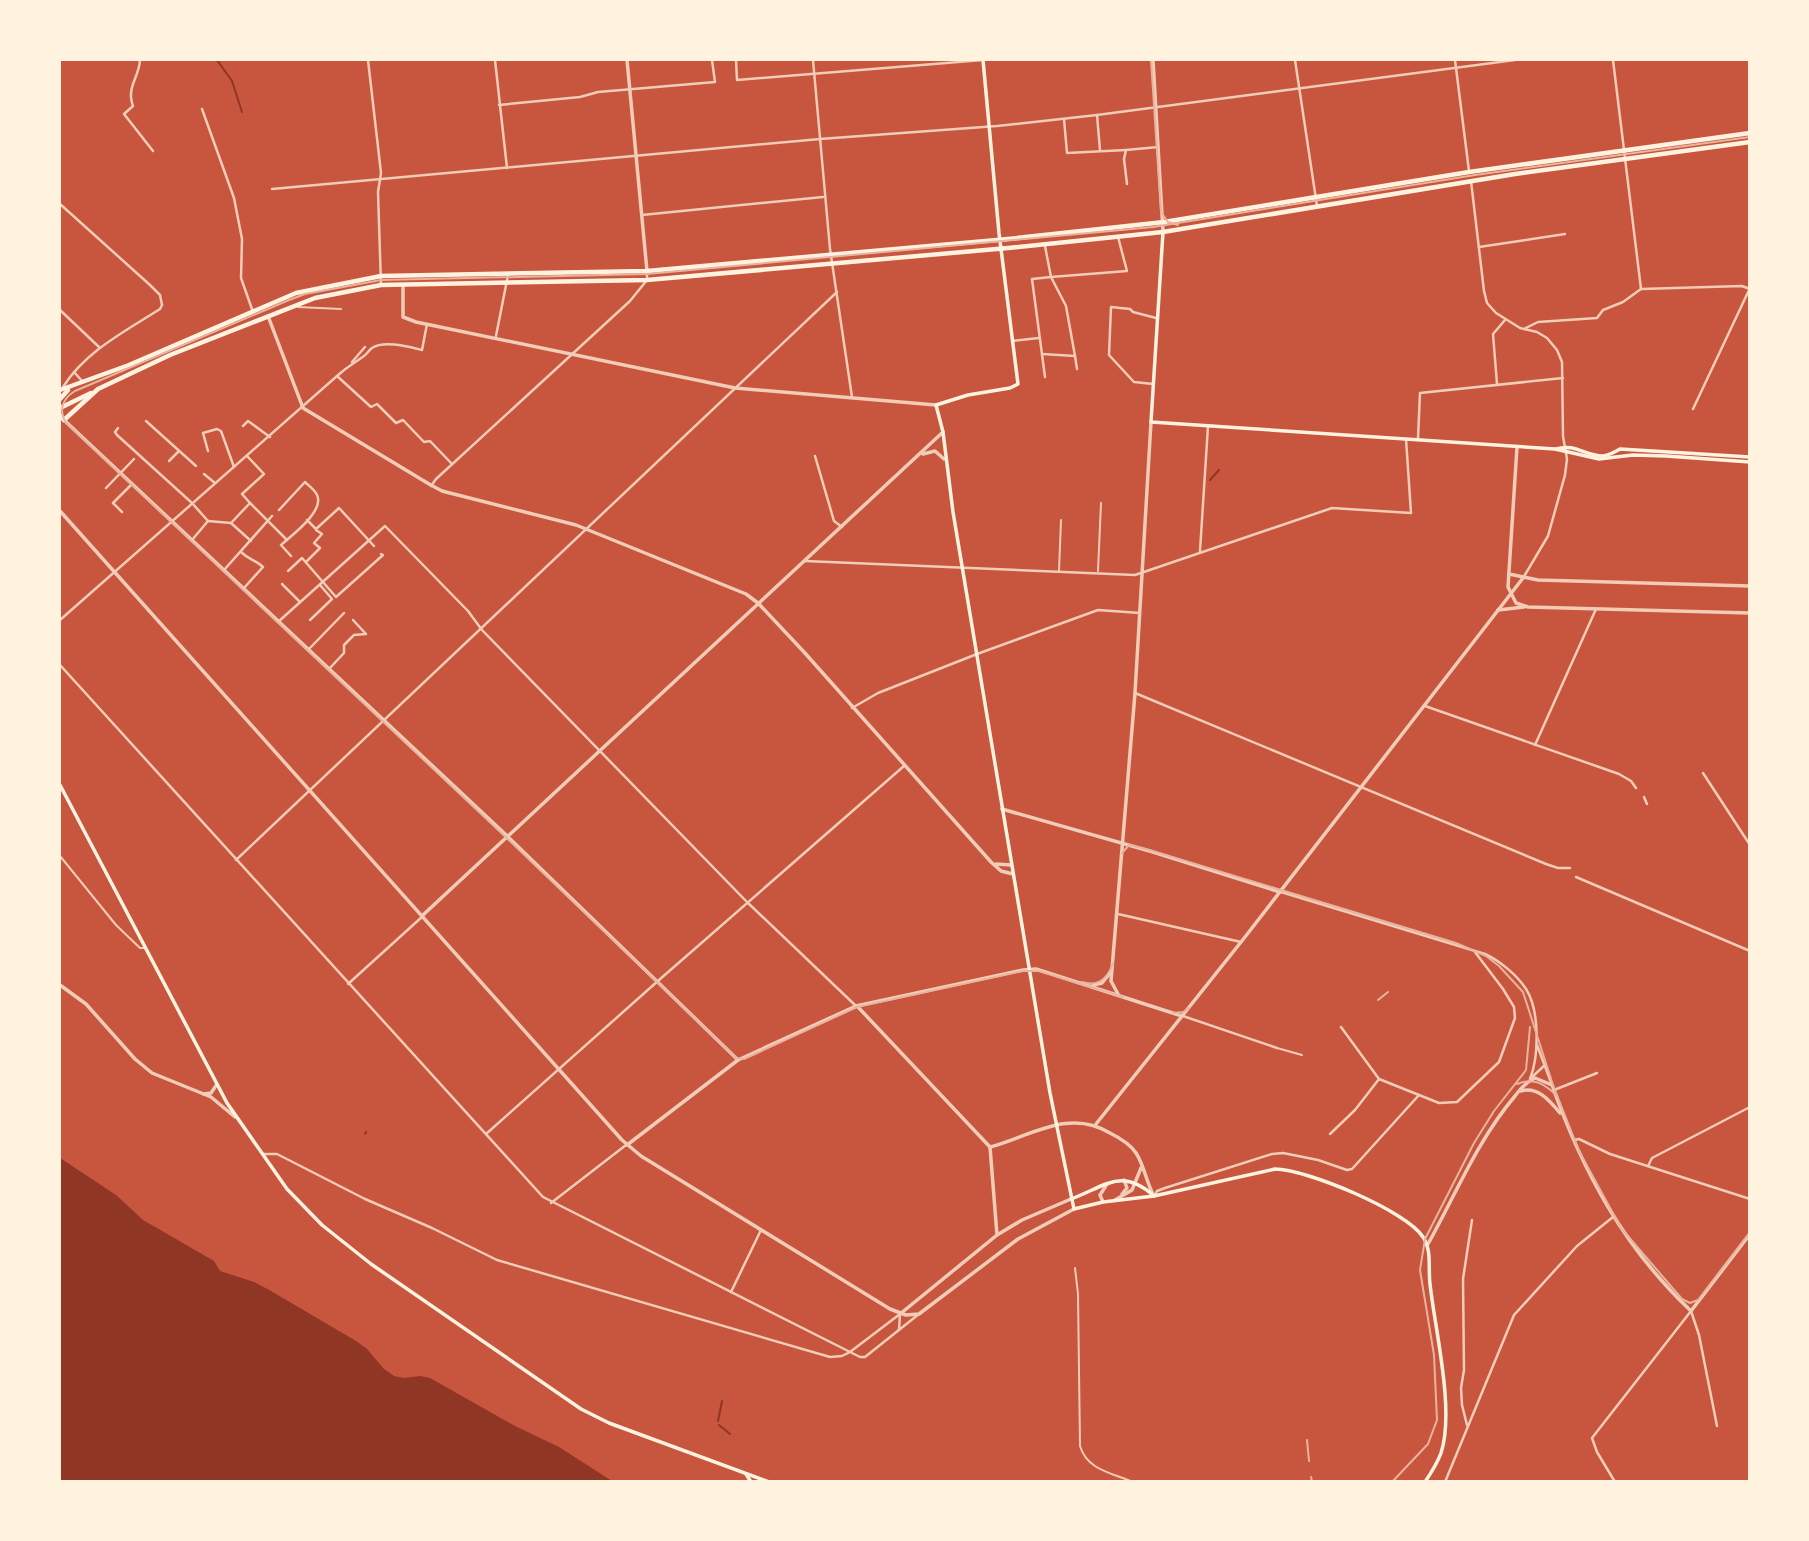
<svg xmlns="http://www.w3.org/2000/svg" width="1809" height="1541" viewBox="0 0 1809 1541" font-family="Ubuntu,sans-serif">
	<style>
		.water { fill: #8f3625 }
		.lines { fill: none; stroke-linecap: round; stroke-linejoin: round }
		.stream { stroke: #8f3625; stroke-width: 2 }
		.service { stroke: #f1ccb7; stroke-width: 2 }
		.pedestrian { stroke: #f1ccb7; stroke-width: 2 }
		.minor { stroke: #f1ccb7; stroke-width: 2.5 }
		.tertiary { stroke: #f1ccb7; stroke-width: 3.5 }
		.secondary { stroke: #fff3e0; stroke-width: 3.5 }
		.primary { stroke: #fff3e0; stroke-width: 4.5 }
		.tram { stroke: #e9b49f; stroke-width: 2 }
		.rail { stroke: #e9b49f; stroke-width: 2 }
	</style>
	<rect width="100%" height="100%" fill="#c8553d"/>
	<!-- water -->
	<polygon class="water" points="60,1158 116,1195 143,1220 214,1261 220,1271 254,1282 271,1291 356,1341 367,1349 384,1369 394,1376 404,1378 420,1376 430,1378 515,1426 559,1447 612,1481 60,1481"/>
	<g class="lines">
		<!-- stream -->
		<g class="stream">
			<polyline points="217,60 232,81 242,112"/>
			<polyline points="1210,480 1219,470"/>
			<polyline points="365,1134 366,1132"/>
			<polyline points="718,1421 722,1401"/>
			<polyline points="719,1425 730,1434"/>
		</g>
		<!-- service -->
		<g class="service">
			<polyline points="298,307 341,309"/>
			<polyline points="1059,571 1061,520"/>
			<polyline points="1098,571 1101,503"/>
			<polyline points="60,856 116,925 140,948 144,948"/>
			<path d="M1075,1268L1078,1294L1080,1446C1087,1470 1112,1473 1133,1482"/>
		</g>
		<!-- pedestrian -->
		<polyline class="pedestrian" points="1277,1048 1302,1055"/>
		<!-- minor -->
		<g class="minor">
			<path d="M140,60C139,78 126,87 133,106L124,114L153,151"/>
			<polyline points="368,60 381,173 378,192 381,285"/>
			<polyline points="495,60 507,168"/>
			<polyline points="736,60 737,80 983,60"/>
			<polyline points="813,60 830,249 852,397"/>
			<polyline points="1295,60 1317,206"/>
			<polyline points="1455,60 1469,171"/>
			<polyline points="1613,60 1641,289"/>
			<polyline points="499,105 580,97 598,92 715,82 712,60"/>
			<polyline points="202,109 234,198 242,239 241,278 253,312"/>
			<polyline points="1097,115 1100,150"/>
			<polyline points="1064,119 1067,153 1126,150"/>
			<polyline points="1471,181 1484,291 1487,303 1496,313 1520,328 1537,332 1547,338 1557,350 1562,362 1563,436 1567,459 1565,475 1548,536 1523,578"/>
			<polyline points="1127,184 1124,159 1126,150 1158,147"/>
			<polyline points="272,189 820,139 997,126 1097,115 1515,60"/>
			<path d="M60,204L150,285L160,295L162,305L160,309C124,332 86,351 63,387"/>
			<polyline points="642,215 823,197"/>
			<polyline points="1479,247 1565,234"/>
			<polyline points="60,310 99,347"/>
			<polyline points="1524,329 1538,322 1597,318 1603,310 1623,302 1641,289 1742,286 1750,289"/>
			<polyline points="496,336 508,275"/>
			<polyline points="1012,341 1039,338"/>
			<polyline points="1042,354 1075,356 1066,306 1051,277 1127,271 1118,237"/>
			<polyline points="1075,356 1077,369"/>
			<polyline points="352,362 365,347"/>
			<polyline points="74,372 83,382"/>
			<path d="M337,376C348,366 353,364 364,356C367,354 369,350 372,348C384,340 409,347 422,350L427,324"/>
			<polyline points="1045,377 1032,279 1051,277 1045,246"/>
			<polyline points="1153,384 1134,382 1109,355 1111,307 1130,309 1133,312 1156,318"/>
			<polyline points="1497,384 1493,334 1505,320"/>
			<polyline points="1693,409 1750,288"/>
			<polyline points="146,421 196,466"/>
			<polyline points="243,426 248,421 270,437"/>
			<polyline points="118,428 115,432 117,435 192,503 208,521"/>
			<polyline points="1418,438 1420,393 1563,378"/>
			<polyline points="208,451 203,433 217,429 221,431 234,467"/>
			<polyline points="815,456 834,521 842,527"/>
			<polyline points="169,461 179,451"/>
			<polyline points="204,474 215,483"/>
			<polyline points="431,486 436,479 630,301 647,280 647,271"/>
			<polyline points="106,488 134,459"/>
			<polyline points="250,503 287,540"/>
			<path d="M279,510L305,482C309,486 315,490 317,495C325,511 292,535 281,545L291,556"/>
			<polyline points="122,512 113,503 132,484"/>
			<polyline points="307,520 316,529 339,508 374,546"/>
			<polyline points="231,523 250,503 242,494 264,474 247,456"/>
			<polyline points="192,540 208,521 231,523 251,541"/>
			<polyline points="1200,551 1208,426"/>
			<path d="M241,552C249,560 256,560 263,567L244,588"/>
			<polyline points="805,561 1135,575 1332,508 1411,513 1406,439"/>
			<polyline points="306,562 320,548 314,543 322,534 316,530"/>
			<polyline points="224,570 272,516"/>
			<polyline points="288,571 302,558 336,597 383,555 381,554"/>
			<polyline points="282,584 300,602"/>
			<polyline points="60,620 337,376 371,407 377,404 396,423 403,420 424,442 430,441 452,464"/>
			<polyline points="310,620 332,599 320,585"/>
			<polyline points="278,622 385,526 468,611 482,630 748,903 855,1005"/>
			<polyline points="308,650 344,613"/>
			<polyline points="60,665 543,1197 860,1357 865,1357 919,1314"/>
			<polyline points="329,669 344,653 344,645 354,635 366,634 353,620"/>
			<polyline points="1135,693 1546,864 1558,868 1570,868"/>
			<polyline points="1425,706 1619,774 1631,781 1636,788"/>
			<polyline points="852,708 878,693 977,654 1098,610 1140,613"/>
			<polyline points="1535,745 1596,609"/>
			<polyline points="1703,773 1750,845"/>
			<polyline points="1644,797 1647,804"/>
			<polyline points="236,860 837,292"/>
			<polyline points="1576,877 1750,951"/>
			<path d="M1281,892L1485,954C1500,961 1517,975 1526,989C1540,1011 1539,1056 1530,1079"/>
			<polyline points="1118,914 1241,942"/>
			<polyline points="348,984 423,916"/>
			<polyline points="1183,1016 1277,1048"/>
			<polyline points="1341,1027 1379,1079 1439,1103 1457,1102 1499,1062 1515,1018 1514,1007 1503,989 1475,952"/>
			<polyline points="1537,1045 1552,1085"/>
			<polyline points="1532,1077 1545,1065"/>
			<polyline points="1554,1090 1597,1073"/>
			<polyline points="486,1134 659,980 904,766"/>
			<polyline points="1330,1134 1355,1110 1379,1079"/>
			<polyline points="1574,1140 1579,1139 1610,1154 1750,1199"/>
			<polyline points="263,1154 277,1154 365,1199 432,1228 497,1260 830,1357 842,1356 850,1352 900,1314"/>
			<polyline points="1648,1166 1652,1158 1750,1107"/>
			<polyline points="1155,1195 1157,1191 1165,1188 1272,1154 1283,1153 1318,1160 1347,1170 1352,1169 1419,1095"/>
			<polyline points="551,1203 626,1145"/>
			<polyline points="731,1292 761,1230"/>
			<polyline points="1691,1311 1699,1335 1717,1426"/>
			<polyline points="899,1330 900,1314"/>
			<polyline points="1467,1425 1462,1405 1461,1388 1464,1370 1463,1279 1472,1220"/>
			<polyline points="1445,1482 1514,1315 1577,1246 1613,1217"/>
			<polyline points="1615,1482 1597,1452 1592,1438 1691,1311"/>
		</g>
		<!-- tertiary -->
		<g class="tertiary">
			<polyline points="627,60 647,271"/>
			<polyline points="1153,60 1163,232"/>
			<polyline points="403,285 403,317 416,322 735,388 936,405"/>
			<polyline points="268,316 303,408 429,484 442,491 576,525 746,594 758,603 804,652 991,862 1001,871 1013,874"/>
			<polyline points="64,420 504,833 738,1060"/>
			<polyline points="1517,447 1508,587 1516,603 1528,607 1750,613"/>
			<polyline points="923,454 935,451 944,459"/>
			<polyline points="60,511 622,1140 641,1156 890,1309 906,1315 919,1314 1018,1239 1074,1209"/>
			<polyline points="1509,574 1538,580 1750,586"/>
			<polyline points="1498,610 1524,607"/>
			<polyline points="1002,809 1153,852 1280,892"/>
			<polyline points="996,864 1011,865"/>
			<polyline points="423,915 943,432"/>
			<polyline points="60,985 86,1004 135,1059 152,1073 211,1097 235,1117"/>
			<polyline points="1093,985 1102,983 1111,972"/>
			<polyline points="1118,994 1111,981 1135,693 1151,422"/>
			<polyline points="857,1006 990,1147"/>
			<path d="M1521,1091C1538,1086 1550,1101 1560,1113"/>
			<polyline points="204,1094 211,1093 217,1084"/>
			<polyline points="1096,1124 1245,937 1523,578"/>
			<polyline points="627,1145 738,1060 856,1006 1023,970 1036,969 1182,1016"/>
			<path d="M990,1147C1031,1136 1069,1108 1110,1133C1120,1138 1130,1144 1136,1153C1144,1165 1146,1181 1153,1194"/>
			<polyline points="990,1147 997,1235"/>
			<polyline points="1122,1194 1127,1188 1124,1180"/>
			<polyline points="1115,1200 1132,1190 1141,1168"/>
			<polyline points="1103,1202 1100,1195 1107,1184"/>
			<path d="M1428,1244C1456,1194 1477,1141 1515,1096C1520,1089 1526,1082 1535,1078L1552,1085C1582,1170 1624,1248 1691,1311L1750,1234"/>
			<polyline points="900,1314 997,1235 1022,1220 1071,1199"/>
		</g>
		<!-- secondary -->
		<g class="secondary">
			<path d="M983,60L999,233L1018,384L1010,388L968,395L936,405L943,432L953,512L1050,1093L1074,1209L1103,1202L1154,1196L1275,1169C1306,1169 1407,1211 1423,1237C1432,1250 1428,1268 1430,1284C1435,1330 1455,1410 1441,1453C1437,1464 1431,1473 1425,1482"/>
			<polyline points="1163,232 1151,422 1555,449 1599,459 1633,455 1666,456 1750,462"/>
			<path d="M1556,449C1576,443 1584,456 1603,456C1609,455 1615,452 1620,449L1750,457"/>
			<polyline points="60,785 227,1103 287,1189 322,1225 371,1264 581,1409 609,1423 769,1482"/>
			<path d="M1071,1199C1106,1186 1122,1167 1154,1196"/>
			<polyline points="746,1474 751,1482"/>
		</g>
		<!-- primary -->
		<g class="primary">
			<polyline points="60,390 129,365 296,293 381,276 647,271 1008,239 1164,222 1469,172 1750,133"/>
			<polyline points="60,399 68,390"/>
			<polyline points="60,408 91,393"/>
			<polyline points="60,415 64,420 98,389 170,355 315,298 381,285 647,280 1008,248 1163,232 1515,174 1750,142"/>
		</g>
		<!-- tram -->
		<g class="tram">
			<polyline points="1151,60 1161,212 1168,222 1178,225"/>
			<polyline points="1122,853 1129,845 1146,849 1456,943 1486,956 1499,966 1523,992 1553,1085 1579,1151 1621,1228 1682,1299 1690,1303 1698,1300 1750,1232"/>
			<path d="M1082,982C1098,987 1108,978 1113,963"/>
			<path d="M1123,997L1039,971H1023L857,1007L744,1059L736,1058L512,843L66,423C58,410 63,398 75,391L289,300L305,294L381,280L647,274L1153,227L1475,175L1750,137"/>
			<polyline points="1378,1000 1388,992"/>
			<polyline points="1173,1013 1183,1012 1189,1008"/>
			<path d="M1517,1084C1534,1077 1545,1084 1557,1096"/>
			<polyline points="1392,1482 1428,1444 1437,1420 1434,1355 1420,1270 1425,1239 1474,1143 1494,1111 1526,1070 1530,1027"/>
		</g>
		<!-- rail -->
		<g class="rail">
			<polyline points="1307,1440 1309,1461"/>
			<polyline points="1311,1477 1312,1482"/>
		</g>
	</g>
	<!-- border -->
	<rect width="1809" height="1541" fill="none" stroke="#fff3e0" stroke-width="122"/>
</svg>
